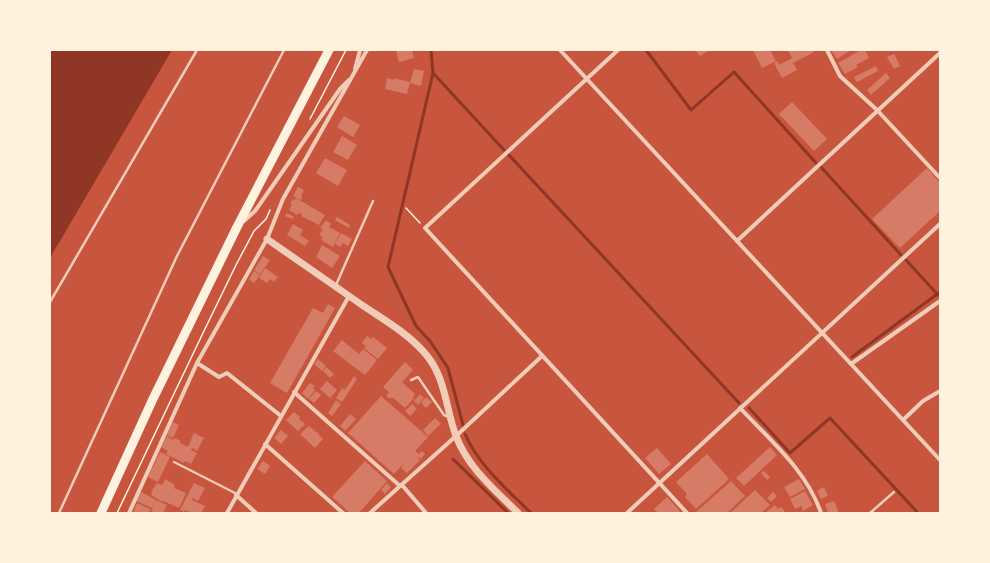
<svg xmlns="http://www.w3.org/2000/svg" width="990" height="563" viewBox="0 0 990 563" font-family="Roboto,sans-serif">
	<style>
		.water { fill: #8f3625 }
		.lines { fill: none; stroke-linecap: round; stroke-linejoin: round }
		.stream { stroke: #8f3625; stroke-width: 3 }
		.building { fill: #d67c66 }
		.path { stroke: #fff3e0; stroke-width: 1.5 }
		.service { stroke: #f1ccb7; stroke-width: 2.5 }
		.minor { stroke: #f1ccb7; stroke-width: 4 }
		.tertiary { stroke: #f1ccb7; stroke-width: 7 }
		.primary { stroke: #fff3e0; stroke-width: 9 }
	</style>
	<rect width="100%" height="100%" fill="#c8553d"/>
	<!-- water -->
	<polygon class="water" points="50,50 172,50 50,258"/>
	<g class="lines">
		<!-- stream -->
		<g class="stream">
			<polyline points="431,50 433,73 388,267 416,326 430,341 448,368 463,425"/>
			<polyline points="646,50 691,110 734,72 816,163"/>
			<polyline points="433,73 504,150"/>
			<polyline points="509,155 739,403"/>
			<polyline points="821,167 901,255"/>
			<polyline points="906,260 938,295"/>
			<polyline points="852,357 940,292"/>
			<polyline points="749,408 790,453 830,418 918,513"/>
			<path d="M465,434C479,466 507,489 531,513"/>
			<polyline points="453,459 508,513"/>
		</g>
	</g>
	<!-- building -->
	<g class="building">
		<polygon points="396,50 412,50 414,58 399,62"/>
		<polygon points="695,50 709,50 700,56"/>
		<polygon points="753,50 770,50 776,61 762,68"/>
		<polygon points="788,50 813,50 814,52 793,63 797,70 782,78 774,63 778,61 779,65 792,58"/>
		<polygon points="831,50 851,50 837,59"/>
		<polygon points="861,50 865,50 869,58 856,65 858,67 845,74 838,63"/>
		<polygon points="894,54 900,66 894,69 887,57"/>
		<polygon points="876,66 878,71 857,82 854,77"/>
		<polygon points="414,69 424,71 421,86 410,83"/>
		<polygon points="886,73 890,78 871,95 867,90"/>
		<polygon points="387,78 394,80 394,78 410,82 407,94 385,89"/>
		<polygon points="792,102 827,139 814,151 779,114"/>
		<polygon points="344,116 360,125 353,137 337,127"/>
		<polygon points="342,136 357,145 348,160 333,152"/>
		<polygon points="325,158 347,170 338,186 316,173"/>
		<polygon points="927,168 940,183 940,211 900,248 872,219"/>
		<polygon points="298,187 304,190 301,196 302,197 301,200 293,196"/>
		<polygon points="296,198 325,215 319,225 301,216 302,214 299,213 297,215 289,210 292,205 290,204 293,199 295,200"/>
		<polygon points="287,213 294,217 292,219 285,216"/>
		<polygon points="337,217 350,225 349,228 335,220"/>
		<polygon points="326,220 331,224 329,227 340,233 333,247 321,240 323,237 319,235 323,229 320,228"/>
		<polygon points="293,224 303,230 300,235 309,241 305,246 287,235"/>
		<polygon points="341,233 352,239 348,246 343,243 340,247 335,244"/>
		<polygon points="322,245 340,256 332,268 316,257"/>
		<polygon points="263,256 270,260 260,274 254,270"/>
		<polygon points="265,268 278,277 274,282 270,279 267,283 259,278"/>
		<polygon points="254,271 260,275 254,283 249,279"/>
		<polygon points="328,304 335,308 287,393 270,383 313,308 323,313"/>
		<polygon points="367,336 371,339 373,337 387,348 378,359 364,348 366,346 362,343"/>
		<polygon points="342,340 353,349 345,360 333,351"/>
		<polygon points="353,349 359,354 363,349 377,360 365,375 345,360"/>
		<polygon points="318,359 326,366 322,371 314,364"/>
		<polygon points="405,362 413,370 402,382 415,394 413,397 414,398 405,408 392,397 390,399 386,396 389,392 383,387"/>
		<polygon points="326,367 334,374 330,378 323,371"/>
		<polygon points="354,376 357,379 342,402 336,398 342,388 345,390"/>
		<polygon points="327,381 337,390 330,398 320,389"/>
		<polygon points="310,383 315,386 313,388 315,390 308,399 302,393"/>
		<polygon points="316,391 321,395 314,403 309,399"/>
		<polygon points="420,394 424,398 418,405 414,401"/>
		<polygon points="381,396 428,437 415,451 419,454 422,451 425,454 421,459 417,456 420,460 407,473 401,468 403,464 394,474 348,433"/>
		<polygon points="426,397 432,402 426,408 421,403"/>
		<polygon points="336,400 341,404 332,416 328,413"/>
		<polygon points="412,404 417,409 410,416 405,411"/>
		<polygon points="294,412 300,417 299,419 305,424 298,431 286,420"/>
		<polygon points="350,414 356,419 345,431 340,426"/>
		<polygon points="435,418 441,424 428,436 423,430"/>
		<polygon points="173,422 179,425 173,438 167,435"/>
		<polygon points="309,426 319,434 319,435 323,439 315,448 300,434"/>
		<polygon points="281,430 288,436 281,444 274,438"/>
		<polygon points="194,433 204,438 197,451 192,448 191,450 197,453 191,464 185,461 184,463 166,454 168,451 161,447 167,436 173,440 174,438 181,441 180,443 188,447"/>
		<polygon points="770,447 777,455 744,486 736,478"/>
		<polygon points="657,448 671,464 659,474 645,458"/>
		<polygon points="160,452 170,457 158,482 148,477"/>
		<polygon points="707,454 729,479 696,509 685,497 687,494 676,482"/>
		<polygon points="263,461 270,466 265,474 257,469"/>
		<polygon points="365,461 387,481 359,513 350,513 332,497"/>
		<polygon points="764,471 770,477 767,480 761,473"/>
		<polygon points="165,479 175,485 174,488 186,493 179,508 163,501 162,502 151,495 153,488 154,488 157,483 162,485"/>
		<polygon points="799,479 805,489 790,497 784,487"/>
		<polygon points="731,481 745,496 727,513 695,513"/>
		<polygon points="194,483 205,488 198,501 192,498 192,500 205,506 201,513 192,513 185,510 184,512 180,510"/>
		<polygon points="387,483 391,487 385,494 381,490"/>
		<polygon points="824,487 828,496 821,499 817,491"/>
		<polygon points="755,490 770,505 761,513 730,513"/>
		<polygon points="805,491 813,505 803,511 801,506 795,509 790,499"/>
		<polygon points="141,492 156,500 152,508 136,501"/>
		<polygon points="773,492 777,496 771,502 767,498"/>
		<polygon points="667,497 680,511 678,513 658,513 654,509"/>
		<polygon points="156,500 167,505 163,513 156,513 151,511"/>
		<polygon points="834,501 839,513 828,513 825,504"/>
		<polygon points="137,503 150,509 149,513 133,513"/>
		<polygon points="775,505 778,509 781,507 786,513 765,513"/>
	</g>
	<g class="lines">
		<!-- path -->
		<g class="path">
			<polyline points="310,119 346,50"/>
			<polyline points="406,208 420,223"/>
			<polyline points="117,513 203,333 236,265 254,231 266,219 270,210"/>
		</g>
		<!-- service -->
		<g class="service">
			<polyline points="336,285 373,201"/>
			<polyline points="50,302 197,50"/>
			<polyline points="411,380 418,377 444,415 449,417"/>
			<polyline points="174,462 237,494"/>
			<polyline points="59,513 177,256 284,50"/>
			<polyline points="870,513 894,492"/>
		</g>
		<!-- minor -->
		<g class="minor">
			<polyline points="560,50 940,460"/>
			<polyline points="618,50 425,228 687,513"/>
			<polyline points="827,50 840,76 877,110 940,178"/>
			<polyline points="355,69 360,50"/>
			<polyline points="244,221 255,211 340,89 349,80"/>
			<polyline points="737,241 940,53"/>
			<polyline points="197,363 219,377 227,373 281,416"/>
			<polyline points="851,364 940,301"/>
			<polyline points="294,392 400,486"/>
			<path d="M740,408C770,440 807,471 821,513"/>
			<polyline points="903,420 923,401 940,391"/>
			<polyline points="265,444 343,513"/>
			<polyline points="402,485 426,513"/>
			<polyline points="236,495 256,513"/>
			<polyline points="129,513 197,363 267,239 283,199 367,50"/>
			<polyline points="227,513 349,296"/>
			<polyline points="370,513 456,436 542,356"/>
			<polyline points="627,513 940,224"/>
		</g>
		<!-- tertiary -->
		<path class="tertiary" d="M267,239C299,261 330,283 362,305C384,320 411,335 428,357C446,380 446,410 456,436C468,468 495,490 518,513"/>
		<!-- primary -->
		<polyline class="primary" points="101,513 152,401 237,227 329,50"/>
	</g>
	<!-- border -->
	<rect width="990" height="563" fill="none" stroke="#fff3e0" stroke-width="102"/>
</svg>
